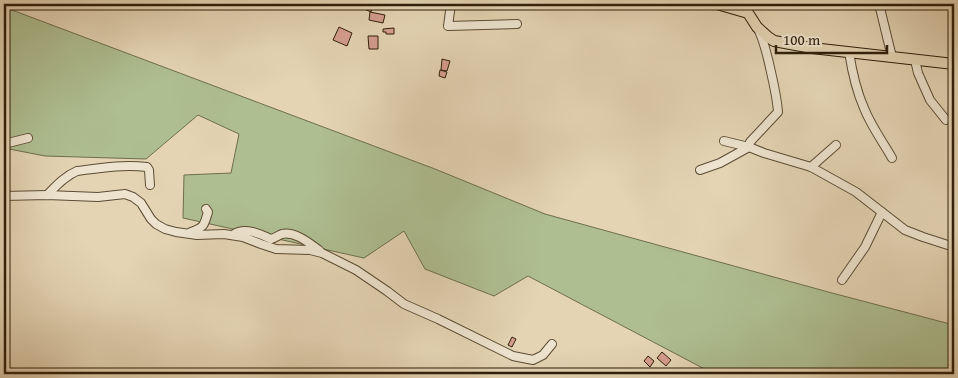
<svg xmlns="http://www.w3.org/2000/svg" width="958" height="378" viewBox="0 0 958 378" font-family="'Gentium Book Plus',serif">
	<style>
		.green { fill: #aebe91; stroke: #6e6e4d }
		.building { fill: #d69e8f; stroke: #2e1f09 }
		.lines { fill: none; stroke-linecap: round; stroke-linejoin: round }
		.minor-casing { stroke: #5c4c34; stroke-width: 10 }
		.major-casing { stroke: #2e1f09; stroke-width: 12 }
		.minor { stroke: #ede3ce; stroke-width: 8 }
		.major { stroke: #e4d4b4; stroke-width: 10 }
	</style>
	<rect width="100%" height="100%" fill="#e4d4b4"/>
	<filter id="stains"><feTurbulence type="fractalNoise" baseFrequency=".004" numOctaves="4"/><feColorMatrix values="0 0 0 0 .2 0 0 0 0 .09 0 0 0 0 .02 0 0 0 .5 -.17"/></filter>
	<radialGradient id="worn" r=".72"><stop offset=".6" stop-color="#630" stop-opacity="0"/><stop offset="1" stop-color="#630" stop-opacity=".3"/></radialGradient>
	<!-- green -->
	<polygon class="green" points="4,7 435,169 545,214 832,293 954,325 954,374 714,374 528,276 494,296 425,269 404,231 364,258 183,218 184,175 231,173 239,134 198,115 146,159 45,156 4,148"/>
	<!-- building -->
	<g class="building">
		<polygon points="366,4 373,4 371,12 364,9"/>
		<polygon points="370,12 385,15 383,23 369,20"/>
		<polygon points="339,27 352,33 347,46 333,40"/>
		<polygon points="394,28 394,34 386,34 386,32 383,32 383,29"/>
		<polygon points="368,36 378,36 378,49 369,49"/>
		<polygon points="442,59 450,61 447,71 441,70"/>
		<polygon points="440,70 447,72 445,78 439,76"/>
		<polygon points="512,337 516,339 512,347 508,345"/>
		<polygon points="662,352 671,360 666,366 657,358"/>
		<polygon points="648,356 654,361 650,367 644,361"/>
	</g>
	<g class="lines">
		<!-- minor casing -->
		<g class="minor-casing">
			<g id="minor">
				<polyline points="451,4 448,26 517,24"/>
				<polyline points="879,4 892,57"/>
				<path d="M849,52C852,71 856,90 864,108C871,126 883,142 892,158"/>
				<polyline points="915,60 918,73 930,100 946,120"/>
				<polyline points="724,141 749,147 764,153 811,167 856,192 905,230 923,237 954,247"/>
				<polyline points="4,144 28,138"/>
				<polyline points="811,167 836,145"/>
				<path d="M700,170L720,163L749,147L750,142L778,112C777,98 774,85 771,72C768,58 765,44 759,31"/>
				<path d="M47,195C56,186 65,176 77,171C100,168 123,164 147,167L149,170L150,185"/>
				<polyline points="4,196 47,195 98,197 125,194 133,197 141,203 151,219 156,224 165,229 176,232 197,235 224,234 243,237 261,244 276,249 310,250 322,253 356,270 387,291 404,304 438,319 513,356 533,360 543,355 552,344"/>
				<path d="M191,232C205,227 204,225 208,212L206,209"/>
				<path d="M234,234C245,227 260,234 271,239C275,238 279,235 282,234C295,231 309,243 319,250"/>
				<polyline points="842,280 865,247 882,212"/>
			</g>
		</g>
		<!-- major casing -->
		<g class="major-casing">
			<polyline id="major" points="717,4 748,13 757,27 768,37 774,41 812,48 954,64"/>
		</g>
		<!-- minor -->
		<use href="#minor" class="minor"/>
		<!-- major -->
		<use href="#major" class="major"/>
	</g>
	<!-- margin -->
	<rect width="958" height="378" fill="none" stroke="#e4d4b4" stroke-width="20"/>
	<rect x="5" y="5" width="948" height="368" fill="none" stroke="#2e1f09" stroke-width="2.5"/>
	<rect x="10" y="10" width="938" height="358" fill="none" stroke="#2e1f09"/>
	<!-- scale -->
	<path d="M776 45v8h111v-8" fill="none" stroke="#2e1f09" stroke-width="2.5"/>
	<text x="783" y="45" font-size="15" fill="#2e1f09" stroke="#ede3ce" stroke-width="4" paint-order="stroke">100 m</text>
	<rect width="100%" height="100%" filter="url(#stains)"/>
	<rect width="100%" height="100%" fill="url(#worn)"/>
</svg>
